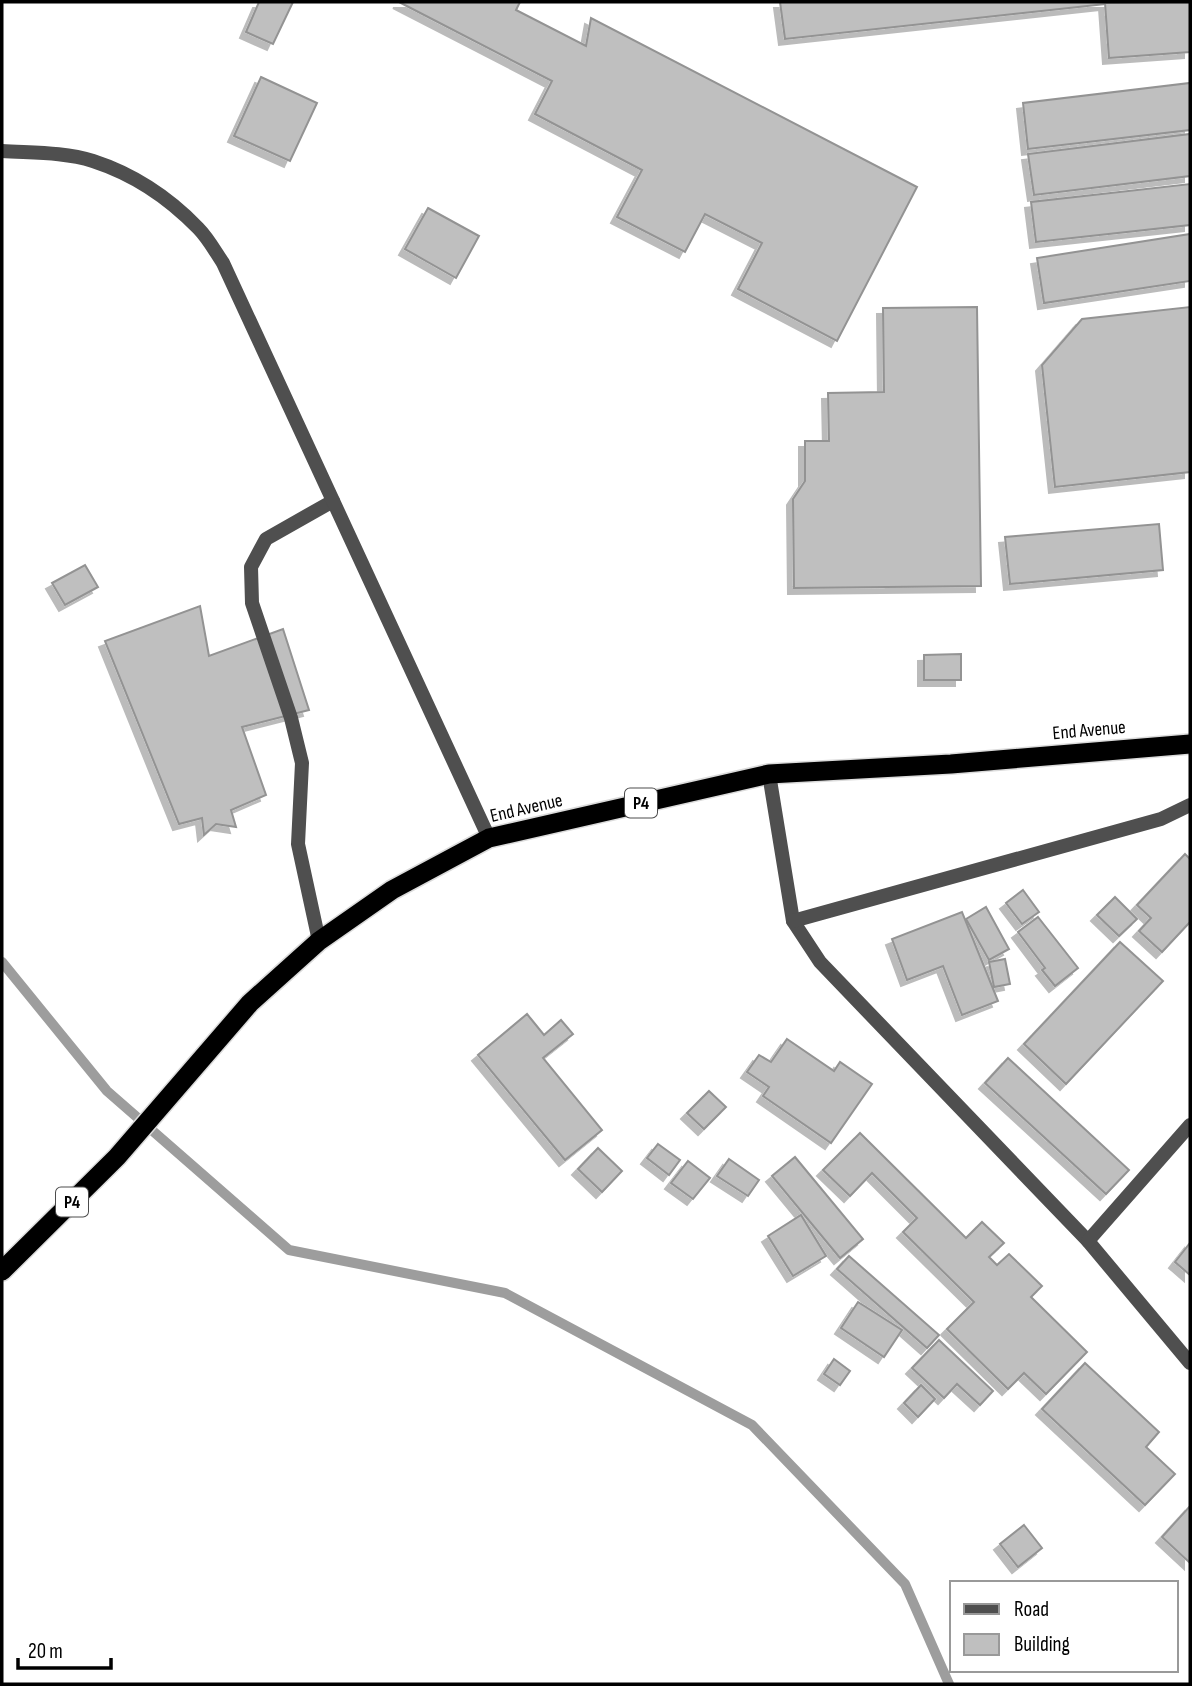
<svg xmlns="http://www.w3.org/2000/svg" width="1192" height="1686" viewBox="0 0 1192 1686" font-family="'Sofia Sans Condensed',sans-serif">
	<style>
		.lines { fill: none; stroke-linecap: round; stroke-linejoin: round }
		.stream { stroke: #9d9d9d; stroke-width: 10 }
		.building { fill: #bfbfbf; stroke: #939393; stroke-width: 2; filter: url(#shadow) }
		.trunk-casing { stroke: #dbdbdb; stroke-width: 22 }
		.service { stroke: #4f4f4f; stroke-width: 14 }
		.tertiary { stroke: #4f4f4f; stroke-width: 14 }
		.trunk { stroke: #000; stroke-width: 19 }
		.labels { text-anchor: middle; stroke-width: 5; stroke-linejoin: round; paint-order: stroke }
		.shield { fill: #fff; stroke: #4c4c4c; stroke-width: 2 }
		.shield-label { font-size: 18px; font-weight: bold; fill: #000 }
		.street-label { font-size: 19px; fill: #000; stroke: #fff }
	</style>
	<defs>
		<filter id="shadow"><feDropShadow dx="-6" dy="6" stdDeviation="0" flood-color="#0004"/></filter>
	</defs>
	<rect width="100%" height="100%" fill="#fff"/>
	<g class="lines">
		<!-- stream -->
		<polyline class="stream" points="2,962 107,1091 289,1250 505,1293 752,1425 905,1584 949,1684"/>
	</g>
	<!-- building -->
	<g class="building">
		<polygon points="259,2 293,2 273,44 246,32"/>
		<polygon points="399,2 520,2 516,10 586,46 591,18 917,187 837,341 738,289 762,243 705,214 685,252 617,217 642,170 535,114 552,81"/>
		<polygon points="780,2 1124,2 785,39"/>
		<polygon points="1190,2 1190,52 1109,58 1105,3"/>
		<polygon points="261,77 317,103 290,161 234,136"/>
		<polygon points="1190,83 1190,130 1028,149 1023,103"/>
		<polygon points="1190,134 1190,176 1034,195 1028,154"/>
		<polygon points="1190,184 1190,225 1036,242 1031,202"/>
		<polygon points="428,208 479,236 456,278 405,249"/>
		<polygon points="1190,234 1190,281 1044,303 1037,258"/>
		<polygon points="977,307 981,586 794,588 793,499 805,481 805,441 829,441 828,393 884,392 883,308"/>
		<polygon points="1190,307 1190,472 1055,487 1042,365 1082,319"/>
		<polygon points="1159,524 1163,570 1010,584 1005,537"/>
		<polygon points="85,565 98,587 65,605 52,583"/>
		<polygon points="200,606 209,656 283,629 309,710 242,727 266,795 231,810 236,827 216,824 204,835 202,818 179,824 105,641"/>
		<polygon points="961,654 961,680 924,680 924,655"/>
		<polygon points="1185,854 1190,859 1190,922 1162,952 1139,931 1151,918 1137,905"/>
		<polygon points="1023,890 1039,912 1022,924 1006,903"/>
		<polygon points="1115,897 1137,919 1119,936 1097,915"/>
		<polygon points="986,907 1009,949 989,960 966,919"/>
		<polygon points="962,912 998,1001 962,1015 943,966 907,980 892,939"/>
		<polygon points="1038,917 1078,968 1055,986 1042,970 1045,968 1018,932"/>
		<polygon points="1120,942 1163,981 1066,1084 1024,1044"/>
		<polygon points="1005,959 1010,984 994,987 989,962"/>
		<polygon points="527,1014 544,1035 561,1020 573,1034 543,1058 602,1130 565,1160 478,1055"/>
		<polygon points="787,1039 834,1071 840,1062 872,1084 831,1143 763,1096 769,1087 747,1072 759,1055 771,1062"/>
		<polygon points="1008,1058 1129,1170 1106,1194 985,1083"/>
		<polygon points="709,1091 726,1107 704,1129 687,1113"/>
		<polygon points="860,1133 966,1238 982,1222 1004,1243 989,1257 997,1265 1009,1254 1042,1286 1031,1297 1087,1352 1046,1394 1024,1373 1008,1389 947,1329 974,1302 903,1232 917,1218 872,1173 850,1196 823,1170"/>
		<polygon points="658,1144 680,1160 669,1175 647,1158"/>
		<polygon points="598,1148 622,1171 602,1192 578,1169"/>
		<polygon points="795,1157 863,1239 840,1258 772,1176"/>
		<polygon points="729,1159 759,1180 748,1196 717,1176"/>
		<polygon points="688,1161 710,1178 693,1199 671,1183"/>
		<polygon points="801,1215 826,1256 793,1276 768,1236"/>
		<polygon points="1190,1243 1190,1275 1175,1262"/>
		<polygon points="849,1256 939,1335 927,1348 837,1269"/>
		<polygon points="858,1302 902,1330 884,1357 841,1328"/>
		<polygon points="939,1340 993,1391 980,1405 957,1384 944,1398 912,1368"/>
		<polygon points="834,1359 850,1371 840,1385 824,1374"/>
		<polygon points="1085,1363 1159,1432 1146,1447 1175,1474 1145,1505 1042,1409"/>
		<polygon points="921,1385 935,1399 918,1417 904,1403"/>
		<polygon points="1190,1506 1190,1563 1162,1537"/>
		<polygon points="1024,1525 1042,1548 1018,1567 1000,1544"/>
	</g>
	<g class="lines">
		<!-- trunk casing -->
		<g class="trunk-casing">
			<polyline id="trunk" points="2,1271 117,1157 250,1003 319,941 392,890 489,838 769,774 951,764 1190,744"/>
		</g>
		<!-- service -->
		<g class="service">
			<polyline points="769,774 793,921 820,962 1088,1241 1190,1363"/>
			<polyline points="793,921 1161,819 1190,805"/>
			<polyline points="319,941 298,844 302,763 291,718 252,603 251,567 266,539 333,501"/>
			<polyline points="1088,1241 1190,1125"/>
		</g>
		<!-- tertiary -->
		<path class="tertiary" d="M2,151C32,153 64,152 93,161C133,174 169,198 198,228C208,238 215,251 223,263L489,838"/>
		<!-- trunk -->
		<use href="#trunk" class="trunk"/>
	</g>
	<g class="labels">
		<!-- shield labels -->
		<g class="shield">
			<rect x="625" y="788.5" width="32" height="29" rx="5"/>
			<rect x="56" y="1187.5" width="32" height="29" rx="5"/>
		</g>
		<g class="shield-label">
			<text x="641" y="809">P4</text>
			<text x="72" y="1208">P4</text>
		</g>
		<!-- street labels -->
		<g class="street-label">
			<text transform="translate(1089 729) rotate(-5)" y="7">End Avenue</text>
			<text transform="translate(526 807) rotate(-13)" y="7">End Avenue</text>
		</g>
	</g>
	<!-- border -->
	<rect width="1192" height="1686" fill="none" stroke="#000000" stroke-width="7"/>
	<!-- legend -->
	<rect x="950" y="1581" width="228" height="91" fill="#ffffff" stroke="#999999" stroke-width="2"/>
	<rect x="964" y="1604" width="35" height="10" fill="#4f4f4f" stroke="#999999" stroke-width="2"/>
	<text x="1014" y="1616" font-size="21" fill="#000000">Road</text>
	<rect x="964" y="1634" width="35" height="21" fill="#bfbfbf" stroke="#999999" stroke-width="2"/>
	<text x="1014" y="1651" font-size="21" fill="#000000">Building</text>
	<!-- scale -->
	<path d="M18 1658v10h93v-10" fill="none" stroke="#000000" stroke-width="3.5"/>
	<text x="28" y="1658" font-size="21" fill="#000000" stroke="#ffffff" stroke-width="5" paint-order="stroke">20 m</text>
</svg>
